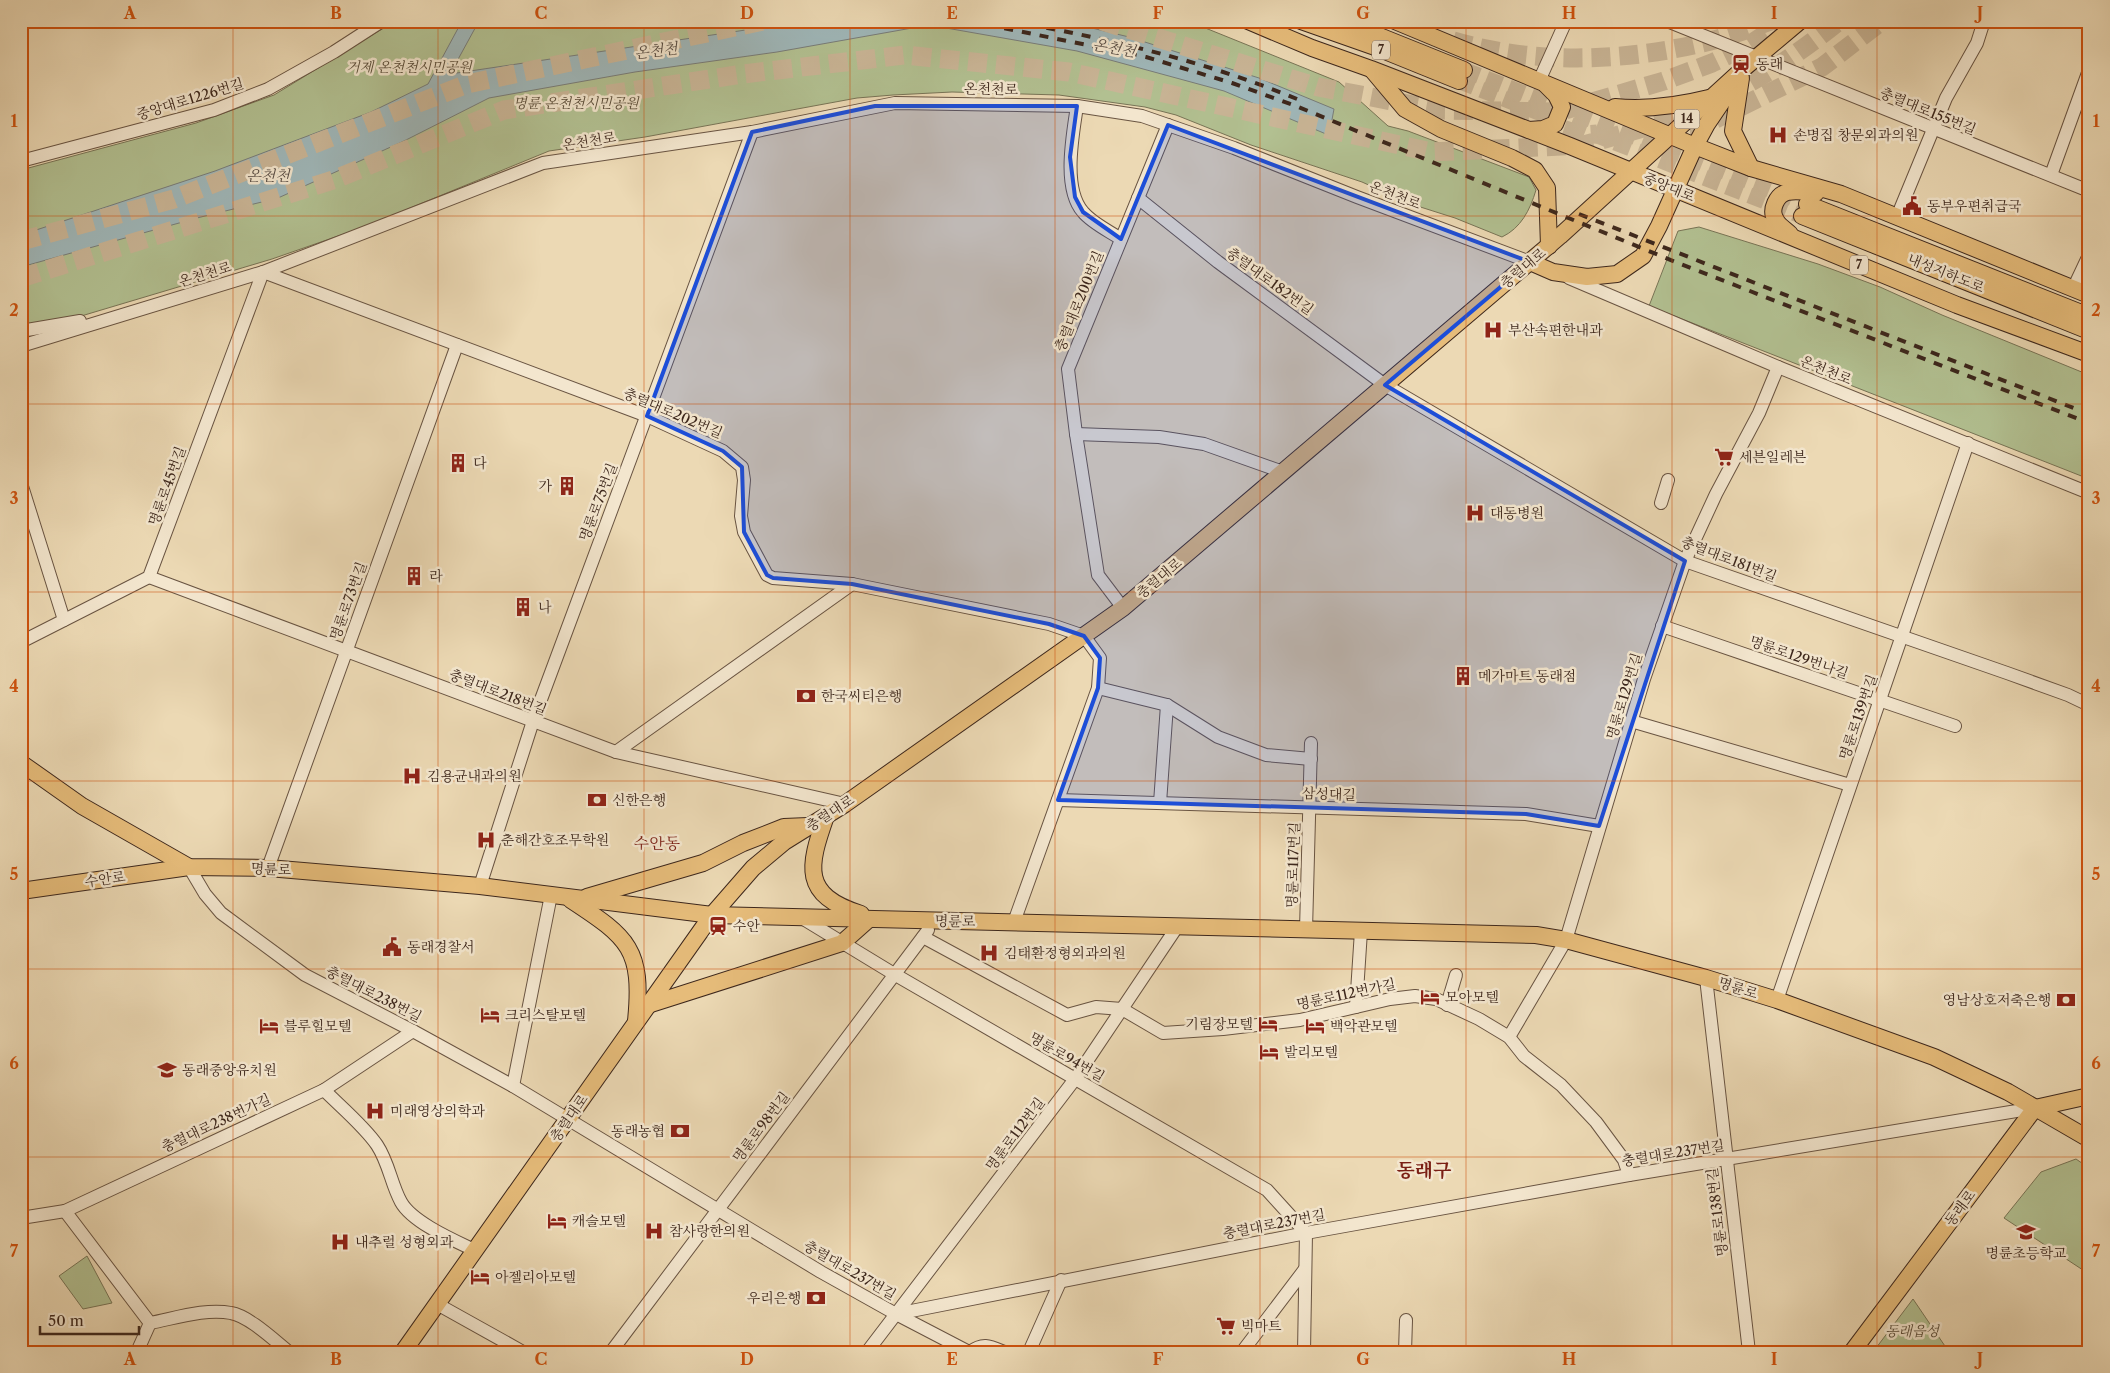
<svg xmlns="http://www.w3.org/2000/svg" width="2110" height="1373" viewBox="0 0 2110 1373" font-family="'Libre Caslon Text','Noto Serif KR',serif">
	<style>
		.green { fill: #b2c091; stroke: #787456 }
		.water { fill: #9fb7b9; stroke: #787d7a }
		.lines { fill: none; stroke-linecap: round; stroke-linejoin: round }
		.major-tunnel { stroke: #c9b596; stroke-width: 16; stroke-dasharray: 16 8; stroke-linecap: butt }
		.highway-tunnel { stroke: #c9b596; stroke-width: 19; stroke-dasharray: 19 9; stroke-linecap: butt }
		.minor-casing { stroke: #695442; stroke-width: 14 }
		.major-casing { stroke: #3d271c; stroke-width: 18 }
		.minor { stroke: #f3e6ce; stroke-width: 12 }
		.major { stroke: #e6bc7a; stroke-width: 16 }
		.rail { stroke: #3d271c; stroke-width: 4; stroke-dasharray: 9 9; stroke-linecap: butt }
		.marked { fill: #1d4ed8; fill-opacity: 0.2; stroke: #1d4ed8; stroke-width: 4; stroke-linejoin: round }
		.grid { fill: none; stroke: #ce520e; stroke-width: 1; stroke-opacity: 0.55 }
		.labels { text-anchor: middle; stroke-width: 5; stroke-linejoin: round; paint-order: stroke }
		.shield { fill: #f3e6ce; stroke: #746051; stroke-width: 1 }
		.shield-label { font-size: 12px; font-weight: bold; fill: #3d271c }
		.poi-label { font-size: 14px; fill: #3d271c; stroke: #f3e6ce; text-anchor: start }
		.park-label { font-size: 14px; font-style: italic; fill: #5a4d39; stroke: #f3e6ce }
		.street-label { font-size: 14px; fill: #3d271c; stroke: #f3e6ce }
		.water-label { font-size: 15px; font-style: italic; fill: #564b43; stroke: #f3e6ce }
		.quarter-label { font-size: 16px; fill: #7a1f14; stroke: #f3e6ce }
		.district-label { font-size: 19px; font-weight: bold; fill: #7a1f14; stroke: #f3e6ce }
		.neatline { fill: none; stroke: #ce520e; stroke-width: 2 }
		.grid-label { font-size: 16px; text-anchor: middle; font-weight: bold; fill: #ce520e }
	</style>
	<rect width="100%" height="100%" fill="#ecd9b4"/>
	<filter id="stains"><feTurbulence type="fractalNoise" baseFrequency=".004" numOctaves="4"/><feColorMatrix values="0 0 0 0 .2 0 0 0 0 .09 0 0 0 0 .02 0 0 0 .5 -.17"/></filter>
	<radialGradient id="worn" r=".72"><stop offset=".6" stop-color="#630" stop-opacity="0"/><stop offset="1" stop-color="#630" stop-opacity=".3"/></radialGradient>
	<!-- green -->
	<g class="green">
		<path d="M395,21H1188L1339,82L1388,126L1408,131L1529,177L1536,190C1530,210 1521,228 1502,237L1455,218L1411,204L1362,182L1251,145L1176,115L1145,107L1059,95L952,92L893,95L857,98L645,137L549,151L364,227L272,259L21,334V170L196,123L274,95Z"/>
		<polygon points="1699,227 1818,264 1880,287 1942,315 2089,375 2089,479 1649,306 1678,231"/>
		<polygon points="2076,1159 2089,1168 2089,1274 2004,1218 2041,1172"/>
		<polygon points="87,1256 112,1303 83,1309 59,1276"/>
		<polygon points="1913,1299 1949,1352 1873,1352"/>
	</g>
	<!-- water -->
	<polygon class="water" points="462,21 479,21 450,74 806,21 1063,21 1129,37 1259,78 1334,109 1331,125 1326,134 1224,91 1077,51 929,25 777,52 635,72 489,98 404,141 278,198 197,218 21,267 21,235 215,171 371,112 428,84"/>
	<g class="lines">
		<!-- major-tunnel -->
		<g class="major-tunnel">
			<polyline points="1464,70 1807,204"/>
			<polyline points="1459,81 1802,216"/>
		</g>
		<!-- highway-tunnel -->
		<g class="highway-tunnel">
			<polyline points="1102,21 1318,87 1440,110 1558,112 1664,81 1712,63 1749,45 1786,21"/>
			<path d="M1453,41C1533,64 1618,62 1698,44C1723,39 1747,29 1771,21"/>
			<path d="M1726,95C1767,75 1803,50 1839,21"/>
			<polyline points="1537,121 1581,135 1597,134"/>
			<polyline points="1662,132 1691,131 1822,67 1882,21"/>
			<polyline points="21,241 174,199 467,84 763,21"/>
			<polyline points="21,278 333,180 504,110 743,74 905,55 1069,72 1431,152 1584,145 1685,116 1699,109"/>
		</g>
		<!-- minor casing -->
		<g class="minor-casing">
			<g id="minor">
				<polyline points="1667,21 2089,191"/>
				<polyline points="1539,81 1566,21"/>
				<path d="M1077,106C1073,134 1062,188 1083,212C1092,223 1109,231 1121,239"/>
				<polyline points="21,161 214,110 268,89 334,52 382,21"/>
				<polyline points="2051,175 2089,70"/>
				<polyline points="1138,198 1218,262 1385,385 1685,561 2007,673 2068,695 2089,705"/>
				<polyline points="1897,217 1946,98 1977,43 1984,21"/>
				<polyline points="1569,278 1778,367 2089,493"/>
				<polyline points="2073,289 2089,255"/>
				<polyline points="21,331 80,321"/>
				<polyline points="21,346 263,272 543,163 752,132 895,103 1077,106 1142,116 1234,148 1357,197 1530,262"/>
				<polyline points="1076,434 1159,437 1204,444 1283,472"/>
				<polyline points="21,483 64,620"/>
				<polyline points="1661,503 1668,480"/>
				<polyline points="149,577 616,752 845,804"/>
				<polyline points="1123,608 1098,575 1076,434 1068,369 1168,125"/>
				<polyline points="1662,626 1955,726"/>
				<polyline points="21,642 149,577 263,272 647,416 723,451 742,467 744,480 741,516 744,532 767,575 773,578 852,584 1049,624 1084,636 1100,658 1098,688 1014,922"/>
				<polyline points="1098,688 1167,705 1218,737 1266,755 1311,759"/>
				<polyline points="1631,721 1850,785"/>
				<polyline points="616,752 852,584"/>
				<polyline points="1058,800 1526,814 1599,826"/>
				<polyline points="1160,803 1167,705"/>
				<polyline points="189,867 205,894 221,913 305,975 413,1031 513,1086 821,1272 896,1314 1306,1233 1629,1175 2035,1108"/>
				<polyline points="268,868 457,345"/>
				<polyline points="480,886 533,721 752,132"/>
				<polyline points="802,918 894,974 1267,1190 1306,1233 1304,1352"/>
				<polyline points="1306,930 1311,743"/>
				<polyline points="923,937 1067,1015 1096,1007 1122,1009 1163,1033 1223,1029 1300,1020 1390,999 1415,996 1436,999 1479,1019 1509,1037 1524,1056 1561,1085 1596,1122 1624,1160 1629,1175"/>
				<polyline points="1706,978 1749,1352"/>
				<polyline points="1777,1000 1968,443"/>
				<polyline points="1447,1005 1456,975"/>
				<polyline points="1356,1007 1361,931"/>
				<polyline points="1509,1037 1566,940 1644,679 1685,561 1716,494 1759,413 1778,367"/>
				<polyline points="513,1086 551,895"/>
				<path d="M324,1090C340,1106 365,1127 377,1145C389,1163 391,1184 401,1202C412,1222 453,1240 474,1250"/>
				<path d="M65,1211L150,1323C176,1318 206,1308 231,1313C249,1316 275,1341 289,1352"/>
				<polyline points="21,1218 65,1211 324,1090 413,1031"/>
				<polyline points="437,1304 523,1352"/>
				<polyline points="896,1314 969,1352"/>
				<polyline points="137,1352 150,1323"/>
				<polyline points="611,1352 928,930"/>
				<polyline points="867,1352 1075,1079 1177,927"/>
				<path d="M970,1352C983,1342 990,1346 1004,1352"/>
				<polyline points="1029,1352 1061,1280"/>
				<polyline points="1242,1352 1305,1269"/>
				<polyline points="1405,1352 1406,1320"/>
			</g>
		</g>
		<!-- major casing -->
		<g class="major-casing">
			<g id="major">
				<polyline points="1248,21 1312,48 1371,69 1570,146 1957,305 2089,354"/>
				<polyline points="1301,21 1375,47 1459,81"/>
				<polyline points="1342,21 1464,70"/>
				<polyline points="1395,21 1695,146 1751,168 1841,194 2089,295"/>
				<polyline points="1373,71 1405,109 1441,129 1512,158 1535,170 1547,188 1549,246"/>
				<polyline points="1741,78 1733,131 1751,168"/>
				<path d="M1615,107C1648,110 1677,106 1709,98"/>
				<polyline points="1529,130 1543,129 1555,124 1562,107 1556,95 1546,85"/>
				<polyline points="1807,204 2089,316"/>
				<polyline points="1802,216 2089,331"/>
				<path d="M1790,234C1786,230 1778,225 1776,220C1769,210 1777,194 1788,192C1796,190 1808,192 1816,193"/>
				<polyline points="1530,262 1553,272 1587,277 1617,274 1643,256 1659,226 1695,146 1707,124 1730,90"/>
				<polyline points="21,763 82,806 189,867 268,868 480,886 712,915 1536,935 1566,940 1706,978 1777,1000 1934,1057 2008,1092 2089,1139"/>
				<path d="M826,816C808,867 801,895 861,914"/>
				<polyline points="21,891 189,867"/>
				<polyline points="587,897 703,863 743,843 784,827 808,826"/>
				<path d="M571,900C629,938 643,949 636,1021"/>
				<polyline points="648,1005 842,943 869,919"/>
				<polyline points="403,1352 712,915 753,868 784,842 845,804 1123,608 1560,236 1743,69 1800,21"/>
				<polyline points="1852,1352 2035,1108 2089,1096"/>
			</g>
		</g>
		<!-- minor -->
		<use href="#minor" class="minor"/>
		<!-- major -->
		<use href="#major" class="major"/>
		<!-- rail -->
		<g class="rail">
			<polyline points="969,21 1146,57 1232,83 1296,106 1678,263 2089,423"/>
			<path d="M1011,21C1109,39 1205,61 1297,99"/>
			<polyline points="1579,214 2089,414"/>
		</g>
	</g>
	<!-- marked area -->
	<path class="marked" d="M875,106H1077L1070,157L1075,197L1083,212L1121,239L1168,125L1530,262L1385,385L1685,561L1599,826L1526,814L1058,800L1098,688L1100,658L1084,636L1049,624L852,584L773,578L767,575L744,532L742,467L723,451L647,416L752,132Z"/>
	<!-- grid -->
	<path class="grid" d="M233,21V1352M438,21V1352M644,21V1352M850,21V1352M1055,21V1352M1260,21V1352M1466,21V1352M1672,21V1352M1877,21V1352M21,216H2089M21,404H2089M21,592H2089M21,781H2089M21,969H2089M21,1157H2089"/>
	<!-- icons -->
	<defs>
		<g id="station-bare" transform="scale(1.5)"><path d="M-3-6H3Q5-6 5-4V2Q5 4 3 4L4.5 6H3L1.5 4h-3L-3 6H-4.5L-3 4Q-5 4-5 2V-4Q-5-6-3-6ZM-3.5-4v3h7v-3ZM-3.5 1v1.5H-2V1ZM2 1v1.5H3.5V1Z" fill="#8f2418" stroke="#f3e6ce" stroke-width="2.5" paint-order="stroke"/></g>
		<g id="hospital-bare" transform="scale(1.5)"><path d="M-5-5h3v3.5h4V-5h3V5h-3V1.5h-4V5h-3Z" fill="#8f2418" stroke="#f3e6ce" stroke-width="2.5" paint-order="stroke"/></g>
		<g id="civic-bare" transform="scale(1.5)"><path d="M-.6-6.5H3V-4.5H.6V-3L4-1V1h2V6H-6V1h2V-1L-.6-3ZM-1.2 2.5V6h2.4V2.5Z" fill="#8f2418" stroke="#f3e6ce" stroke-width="2.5" paint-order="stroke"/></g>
		<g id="supermarket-bare" transform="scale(1.5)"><path d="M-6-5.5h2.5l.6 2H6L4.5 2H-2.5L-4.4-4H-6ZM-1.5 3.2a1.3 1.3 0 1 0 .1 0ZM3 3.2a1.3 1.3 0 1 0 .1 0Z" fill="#8f2418" stroke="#f3e6ce" stroke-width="2.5" paint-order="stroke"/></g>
		<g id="building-bare" transform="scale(1.5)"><path d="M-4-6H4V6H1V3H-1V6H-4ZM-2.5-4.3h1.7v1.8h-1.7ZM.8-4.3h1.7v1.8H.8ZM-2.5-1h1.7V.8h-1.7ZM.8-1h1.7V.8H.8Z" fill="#8f2418" stroke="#f3e6ce" stroke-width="2.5" paint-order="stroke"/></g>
		<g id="bank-bare" transform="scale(1.5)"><path d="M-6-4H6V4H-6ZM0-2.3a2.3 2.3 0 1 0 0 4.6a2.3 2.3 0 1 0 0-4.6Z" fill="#8f2418" stroke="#f3e6ce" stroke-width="2.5" paint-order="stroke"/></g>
		<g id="hotel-bare" transform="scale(1.5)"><path d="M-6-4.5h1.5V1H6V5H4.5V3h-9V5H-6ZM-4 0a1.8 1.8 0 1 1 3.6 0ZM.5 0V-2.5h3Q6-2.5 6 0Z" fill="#8f2418" stroke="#f3e6ce" stroke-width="2.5" paint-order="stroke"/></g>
		<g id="school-bare" transform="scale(1.5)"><path d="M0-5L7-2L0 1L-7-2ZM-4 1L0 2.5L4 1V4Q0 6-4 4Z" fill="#8f2418" stroke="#f3e6ce" stroke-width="2.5" paint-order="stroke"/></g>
	</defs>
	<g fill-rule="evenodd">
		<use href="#station-bare" x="1741" y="64"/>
		<use href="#hospital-bare" x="1778" y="135"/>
		<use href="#civic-bare" x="1912" y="206"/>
		<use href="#hospital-bare" x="1493" y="330"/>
		<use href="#supermarket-bare" x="1724" y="457"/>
		<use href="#building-bare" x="458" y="463"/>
		<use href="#building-bare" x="567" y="486"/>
		<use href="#hospital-bare" x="1475" y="513"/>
		<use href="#building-bare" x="414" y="576"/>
		<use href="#building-bare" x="523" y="607"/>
		<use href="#building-bare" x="1463" y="676"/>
		<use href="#bank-bare" x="806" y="696"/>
		<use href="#hospital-bare" x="412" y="776"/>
		<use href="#bank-bare" x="597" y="800"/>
		<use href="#hospital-bare" x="486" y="840"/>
		<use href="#station-bare" x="718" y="926"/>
		<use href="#civic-bare" x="392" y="947"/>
		<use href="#hospital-bare" x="989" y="953"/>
		<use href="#hotel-bare" x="1430" y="997"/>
		<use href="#bank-bare" x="2066" y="1000"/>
		<use href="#hotel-bare" x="490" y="1015"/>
		<use href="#hotel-bare" x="1268" y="1024"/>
		<use href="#hotel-bare" x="269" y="1026"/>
		<use href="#hotel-bare" x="1315" y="1026"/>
		<use href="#hotel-bare" x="1269" y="1052"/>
		<use href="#school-bare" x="167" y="1070"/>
		<use href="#hospital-bare" x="375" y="1111"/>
		<use href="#bank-bare" x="680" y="1131"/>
		<use href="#hotel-bare" x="557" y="1221"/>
		<use href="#hospital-bare" x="654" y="1231"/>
		<use href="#school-bare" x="2026" y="1232"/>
		<use href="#hospital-bare" x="340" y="1242"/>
		<use href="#hotel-bare" x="480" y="1277"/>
		<use href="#bank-bare" x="816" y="1298"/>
		<use href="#supermarket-bare" x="1226" y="1326"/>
	</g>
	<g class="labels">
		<!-- shield labels -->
		<g class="shield">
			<rect x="1372" y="40.5" width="18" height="19" rx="4"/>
			<rect x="1674.5" y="109.5" width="25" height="19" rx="4"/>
			<rect x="1850" y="255.5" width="18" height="19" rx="4"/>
		</g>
		<g class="shield-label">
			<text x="1381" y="54">7</text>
			<text x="1687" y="123">14</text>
			<text x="1859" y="269">7</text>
		</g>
		<!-- poi labels -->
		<g class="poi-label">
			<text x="1756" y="69">동래</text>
			<text x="1793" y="140">손명집 창문외과의원</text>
			<text x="1927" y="211">동부우편취급국</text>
			<text x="1508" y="335">부산속편한내과</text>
			<text x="1739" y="462">세븐일레븐</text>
			<text x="473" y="468">다</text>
			<text x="552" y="491" text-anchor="end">가</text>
			<text x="1490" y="518">대동병원</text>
			<text x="429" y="581">라</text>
			<text x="538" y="612">나</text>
			<text x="1478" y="681">메가마트 동래점</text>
			<text x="821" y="701">한국씨티은행</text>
			<text x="427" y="781">김용균내과의원</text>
			<text x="612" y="805">신한은행</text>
			<text x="501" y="845">춘해간호조무학원</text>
			<text x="733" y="931">수안</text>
			<text x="407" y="952">동래경찰서</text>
			<text x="1004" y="958">김태환정형외과의원</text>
			<text x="1445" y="1002">모아모텔</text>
			<text x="2051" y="1005" text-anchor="end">영남상호저축은행</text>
			<text x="505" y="1020">크리스탈모텔</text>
			<text x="1253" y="1029" text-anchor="end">기림장모텔</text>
			<text x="284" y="1031">블루힐모텔</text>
			<text x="1330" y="1031">백악관모텔</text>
			<text x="1284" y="1057">발리모텔</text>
			<text x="182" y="1075">동래중앙유치원</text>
			<text x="390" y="1116">미래영상의학과</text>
			<text x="665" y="1136" text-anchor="end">동래농협</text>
			<text x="572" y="1226">캐슬모텔</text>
			<text x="669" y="1236">참사랑한의원</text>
			<text x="355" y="1247">내추럴 성형외과</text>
			<text x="2026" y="1258" text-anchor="middle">명륜초등학교</text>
			<text x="495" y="1282">아젤리아모텔</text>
			<text x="801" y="1303" text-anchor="end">우리은행</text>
			<text x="1241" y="1331">빅마트</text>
		</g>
		<!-- park labels -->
		<g class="park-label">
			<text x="409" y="72">거제 온천천시민공원</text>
			<text x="576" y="108">명륜 온천천시민공원</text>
			<text x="1912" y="1336">동래읍성</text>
		</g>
		<!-- street labels -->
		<g class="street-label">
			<text transform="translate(991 89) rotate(1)" y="5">온천천로</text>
			<text transform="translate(190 99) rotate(-17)" y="5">중앙대로1226번길</text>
			<text transform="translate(1928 111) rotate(22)" y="5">충렬대로155번길</text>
			<text transform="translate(589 141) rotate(-9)" y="5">온천천로</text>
			<text transform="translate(1669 187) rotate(22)" y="5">중앙대로</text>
			<text transform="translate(1395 195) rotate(21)" y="5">온천천로</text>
			<text transform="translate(1523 268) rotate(-40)" y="5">충렬대로</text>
			<text transform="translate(1946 273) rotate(22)" y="5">내성지하도로</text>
			<text transform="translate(205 274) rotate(-17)" y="5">온천천로</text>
			<text transform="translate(1270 281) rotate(36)" y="5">충렬대로182번길</text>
			<text transform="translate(1079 301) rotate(-68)" y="5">충렬대로200번길</text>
			<text transform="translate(1826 370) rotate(22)" y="5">온천천로</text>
			<text transform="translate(673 413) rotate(23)" y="5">충렬대로202번길</text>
			<text transform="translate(167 486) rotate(-70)" y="5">명륜로45번길</text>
			<text transform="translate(598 502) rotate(-69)" y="5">명륜로75번길</text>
			<text transform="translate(1729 559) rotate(21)" y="5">충렬대로181번길</text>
			<text transform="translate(1159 578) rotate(-40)" y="5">충렬대로</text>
			<text transform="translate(348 601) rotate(-70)" y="5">명륜로73번길</text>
			<text transform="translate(1799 657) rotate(19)" y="5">명륜로129번나길</text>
			<text transform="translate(498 692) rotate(21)" y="5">충렬대로218번길</text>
			<text transform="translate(1624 696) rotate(-73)" y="5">명륜로129번길</text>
			<text transform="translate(1858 717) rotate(-71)" y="5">명륜로139번길</text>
			<text transform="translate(1329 794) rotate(2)" y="5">삼성대길</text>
			<text transform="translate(830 813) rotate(-33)" y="5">충렬대로</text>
			<text transform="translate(1293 865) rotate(-88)" y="5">명륜로117번길</text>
			<text transform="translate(271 869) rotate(3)" y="5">명륜로</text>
			<text transform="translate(105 879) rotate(-8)" y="5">수안로</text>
			<text transform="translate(955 921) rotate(1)" y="5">명륜로</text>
			<text transform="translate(1738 988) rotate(18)" y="5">명륜로</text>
			<text transform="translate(374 994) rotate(27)" y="5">충렬대로238번길</text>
			<text transform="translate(1346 994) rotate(-12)" y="5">명륜로112번가길</text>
			<text transform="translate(1067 1057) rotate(30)" y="5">명륜로94번길</text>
			<text transform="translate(569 1118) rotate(-55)" y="5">충렬대로</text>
			<text transform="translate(216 1123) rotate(-25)" y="5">충렬대로238번가길</text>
			<text transform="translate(761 1127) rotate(-53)" y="5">명륜로98번길</text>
			<text transform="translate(1015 1134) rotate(-53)" y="5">명륜로112번길</text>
			<text transform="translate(1673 1153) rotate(-9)" y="5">충렬대로237번길</text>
			<text transform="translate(1960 1208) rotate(-53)" y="5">동래로</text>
			<text transform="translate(1717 1212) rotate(-97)" y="5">명륜로138번길</text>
			<text transform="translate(1274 1224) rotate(-11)" y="5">충렬대로237번길</text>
			<text transform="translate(850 1270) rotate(30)" y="5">충렬대로237번길</text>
		</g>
		<!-- water labels -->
		<g class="water-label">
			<text transform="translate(1114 48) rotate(10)" y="5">온천천</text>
			<text transform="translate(656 51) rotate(-7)" y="5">온천천</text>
			<text x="268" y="181">온천천</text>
		</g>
		<!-- quarter labels -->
		<g class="quarter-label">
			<text x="657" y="849">수안동</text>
		</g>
		<!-- district labels -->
		<g class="district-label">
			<text x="1424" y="1177">동래구</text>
		</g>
	</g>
	<!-- margin -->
	<rect width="2110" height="1373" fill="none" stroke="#ecd9b4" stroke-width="55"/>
	<!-- scale -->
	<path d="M40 1326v8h99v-8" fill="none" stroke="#3d271c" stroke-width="2.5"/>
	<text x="48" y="1326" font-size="15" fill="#3d271c" stroke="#f3e6ce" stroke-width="4" paint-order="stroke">50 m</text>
	<rect x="28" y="28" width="2054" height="1318" class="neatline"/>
	<g class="grid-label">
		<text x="130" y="19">A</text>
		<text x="336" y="19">B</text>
		<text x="541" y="19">C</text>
		<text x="747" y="19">D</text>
		<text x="952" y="19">E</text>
		<text x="1158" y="19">F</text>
		<text x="1363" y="19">G</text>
		<text x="1569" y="19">H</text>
		<text x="1774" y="19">I</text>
		<text x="1980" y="19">J</text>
		<text x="14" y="127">1</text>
		<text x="2096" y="127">1</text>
		<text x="14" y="316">2</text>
		<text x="2096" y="316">2</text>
		<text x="14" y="504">3</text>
		<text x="2096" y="504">3</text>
		<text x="14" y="692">4</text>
		<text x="2096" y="692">4</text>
		<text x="14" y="880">5</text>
		<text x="2096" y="880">5</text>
		<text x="14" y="1069">6</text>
		<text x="2096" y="1069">6</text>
		<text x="14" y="1257">7</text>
		<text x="2096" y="1257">7</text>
		<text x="130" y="1365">A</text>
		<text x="336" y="1365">B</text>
		<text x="541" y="1365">C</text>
		<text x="747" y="1365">D</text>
		<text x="952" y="1365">E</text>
		<text x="1158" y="1365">F</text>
		<text x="1363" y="1365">G</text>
		<text x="1569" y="1365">H</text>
		<text x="1774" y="1365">I</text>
		<text x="1980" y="1365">J</text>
	</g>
	<rect width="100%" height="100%" filter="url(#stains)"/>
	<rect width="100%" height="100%" fill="url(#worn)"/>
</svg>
